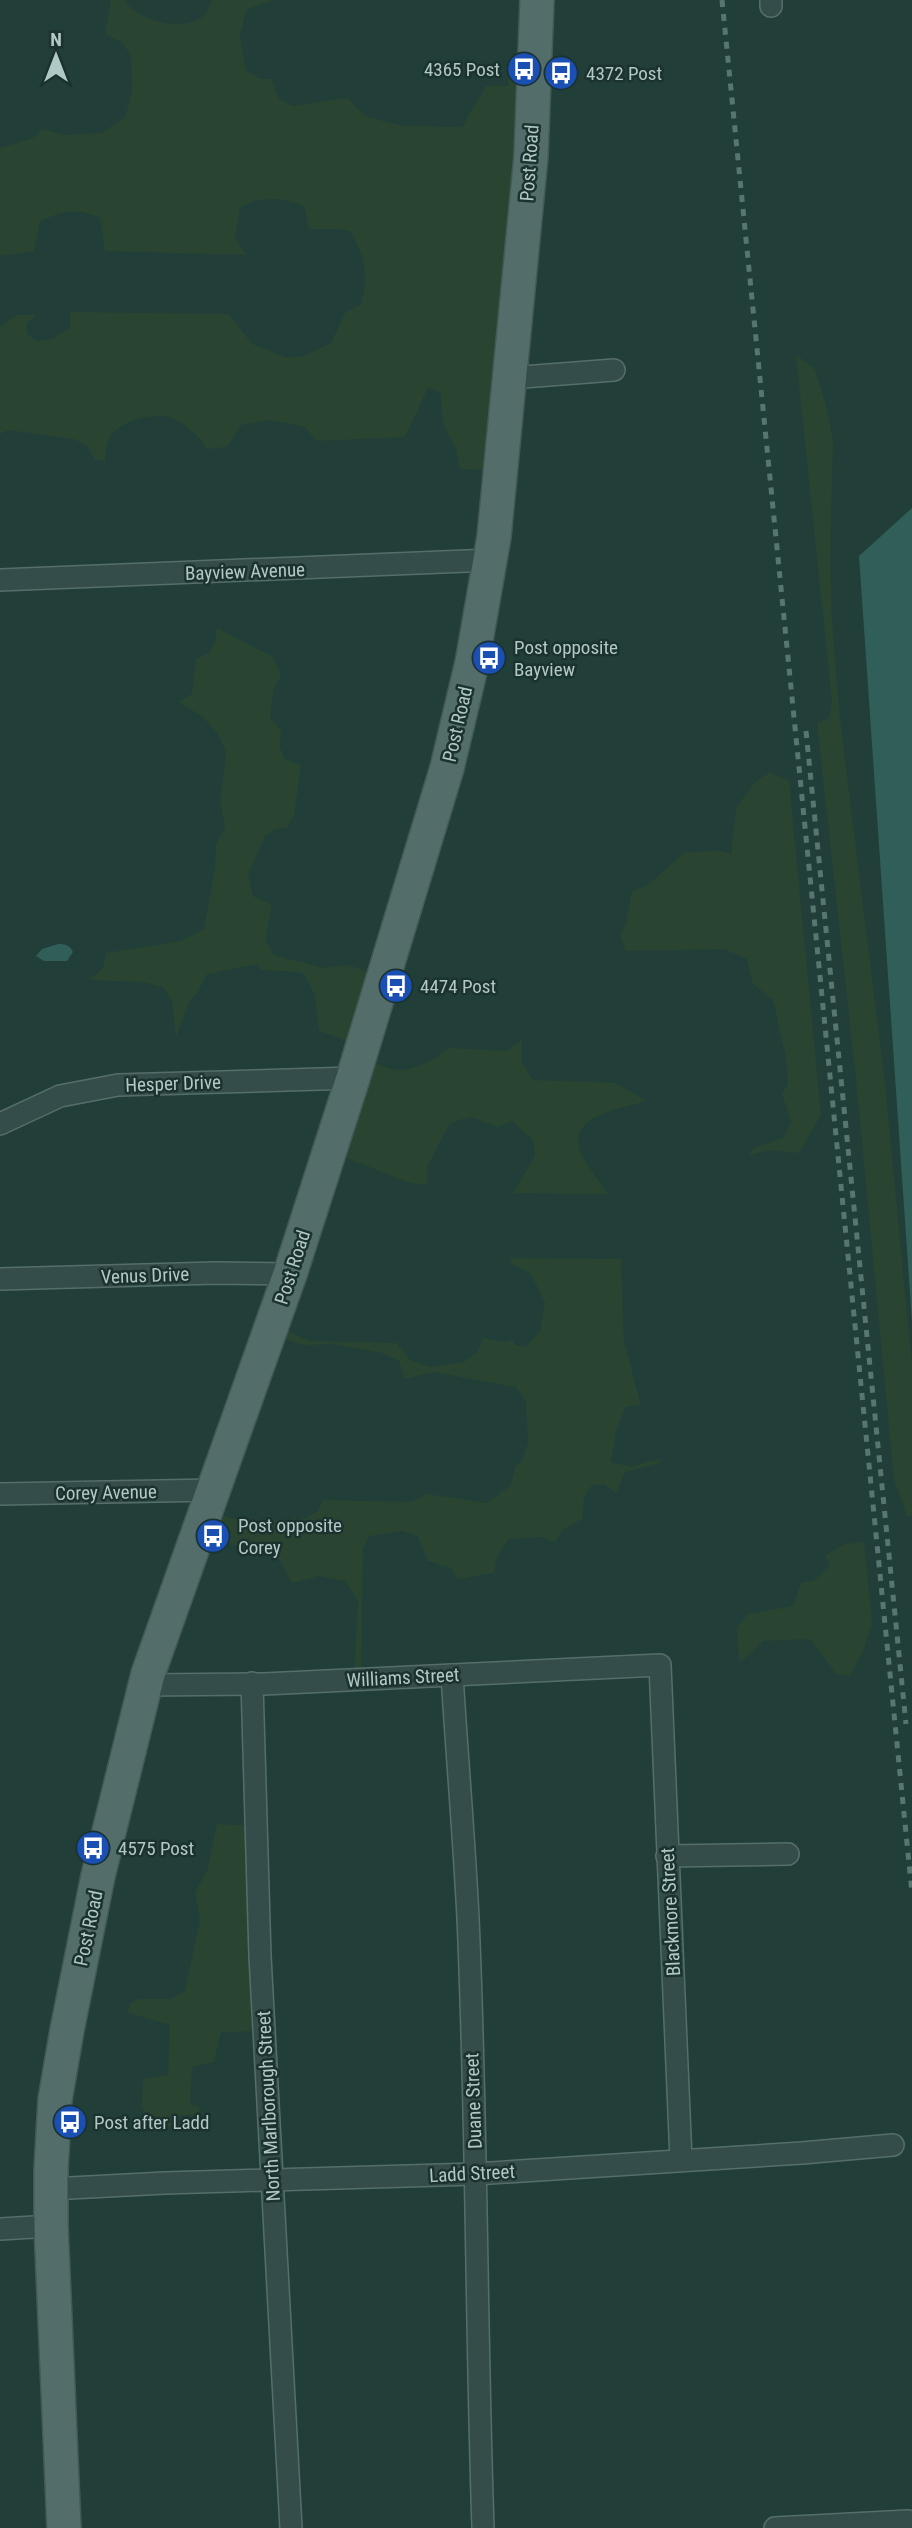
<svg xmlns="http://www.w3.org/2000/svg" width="912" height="2528" viewBox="0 0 912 2528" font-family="'Roboto Condensed',sans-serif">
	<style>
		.green { fill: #294531 }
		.water { fill: #2f5f58 }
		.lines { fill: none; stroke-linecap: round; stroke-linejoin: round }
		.street-casing { stroke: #566e6b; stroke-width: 24 }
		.primary-casing { stroke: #425956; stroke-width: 36 }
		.street { stroke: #354d4a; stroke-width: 21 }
		.primary { stroke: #536e6a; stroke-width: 33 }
		.rail { stroke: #577571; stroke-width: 5; stroke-dasharray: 7 7; stroke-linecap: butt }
		.labels { text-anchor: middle; stroke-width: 5; stroke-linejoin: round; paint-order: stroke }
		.poi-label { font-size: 19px; fill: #b1c9c6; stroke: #1b322f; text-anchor: start }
		.street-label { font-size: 19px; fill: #b1c9c6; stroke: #1b322f }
	</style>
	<rect width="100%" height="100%" fill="#213e39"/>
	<!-- green -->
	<g class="green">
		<path d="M111,0H124C137,21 185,34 204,15C208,12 210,5 212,0H273L246,10L240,37L246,71L261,79H272L278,98L293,106L347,98L367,117L403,126L462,127L486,86H509L508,79H532L498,470L460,469L456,449L443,424L441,393L428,388L405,437L316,441L305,427L271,420L241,425L227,447L207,449C202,438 185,424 174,419C157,411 118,420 109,439C106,445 106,454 105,461L95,460L87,446L74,439L8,430L0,434V327L17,315H36L26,325L28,335L37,341L52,339L70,328V312L229,314L252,344L287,358L304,356L331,343L345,313L361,304C370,277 364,256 351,232L341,229H309L304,206C283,197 260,195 240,208L235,238L247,255L105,251L100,218C75,207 64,211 40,221L34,251L0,256V148L33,138L42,129L65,135L102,133L125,117L132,92L131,56L122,42L105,35Z"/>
		<polygon points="796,355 815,369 825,402 833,439 830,565 832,621 839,711 884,1075 912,1365 912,1516 907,1516 894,1479 856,1079 817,723 829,718 832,702"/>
		<polygon points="217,628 273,657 281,675 273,691 270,717 281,731 280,748 285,759 301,765 294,814 288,827 276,829 265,836 248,874 253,896 272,905 265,940 274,955 324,968 349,965 382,977 358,1044 319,1031 315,995 304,974 297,972 262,970 256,964 207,974 198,992 190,1000 176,1037 172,1001 163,987 142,982 89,980 103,968 106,953 181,941 204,929 215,867 216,844 225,828 220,802 226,753 218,734 202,716 178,702 192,694 196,659 209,653 215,641"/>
		<polygon points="770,772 789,781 821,1115 799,1153 768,1150 749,1155 752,1149 784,1137 791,1122 782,1094 788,1084 786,1057 773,1000 753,984 747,959 724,949 626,951 620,935 626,923 632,891 648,885 685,852 720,851 731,854 736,808 755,782"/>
		<path d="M522,1040V1063L533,1080L615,1083L647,1101C622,1108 565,1116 581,1153C587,1167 599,1181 608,1194L513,1193L535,1156L533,1140L512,1121L498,1127L470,1117L450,1123L427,1167V1185L410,1183L334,1153L361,1057C372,1061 386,1069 398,1070C416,1070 436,1059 449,1048L506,1051Z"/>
		<path d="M510,1258L621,1259L624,1342L641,1405L626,1407L616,1430L611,1462L631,1467L661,1458L660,1463L625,1472L616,1493L604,1484L592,1485L584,1497L582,1519L562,1530L555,1543L542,1537L509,1539C499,1550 496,1559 494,1573L457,1579L451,1568L428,1561L418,1537L403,1531L369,1536L363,1549L361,1677L354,1676L358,1601L345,1581L319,1576L292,1583L275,1551L238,1547L197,1531L205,1510L242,1521L304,1519L318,1511L323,1500L411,1502L427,1494L487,1503L511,1485L516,1465L522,1461L528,1443L526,1401L516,1387L433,1372L405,1379L399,1361L382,1353L333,1344L302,1345L270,1333L277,1326L309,1341L396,1343L410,1360L429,1367L464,1362L478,1351L483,1338L505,1342L513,1340L515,1345L526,1347L540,1331L545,1303L531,1274L511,1264Z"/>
		<polygon points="864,1542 872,1623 863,1651 850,1675 836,1674 810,1639 763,1641 744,1659 739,1661 737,1627 748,1614 793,1606 801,1583 815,1580 830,1565 825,1555 845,1544"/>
		<polygon points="217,1824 254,1826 262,2031 221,2032 214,2062 192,2067 190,2103 199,2107 200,2114 177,2116 173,2125 153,2130 151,2115 142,2109 143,2079 168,2075 170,2025 128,2013 129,2004 139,1999 170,1999 185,1991 200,1920 195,1892 207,1871"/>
	</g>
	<!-- water -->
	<g class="water">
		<polygon points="912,508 912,1322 859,556"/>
		<path d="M58,944C65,944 70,945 73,952L67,961H44L36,956L42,949Z"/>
	</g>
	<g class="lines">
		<!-- street casing -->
		<g class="street-casing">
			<g id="street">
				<polyline points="771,0 771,6"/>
				<polyline points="510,378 614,370"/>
				<polyline points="0,580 491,560"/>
				<polyline points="0,1124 60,1096 118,1085 353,1078"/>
				<polyline points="0,1279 215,1273 290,1274"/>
				<polyline points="0,1494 213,1490"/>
				<path d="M452,1675C457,1756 464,1837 468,1918C477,2121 476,2325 483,2528"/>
				<polyline points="252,1683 260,1956 291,2528"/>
				<polyline points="146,1685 264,1684 660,1665 681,2160"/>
				<polyline points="667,1856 788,1854"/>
				<polyline points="51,2189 165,2183 475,2174 802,2153 893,2145"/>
				<polyline points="0,2229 51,2226"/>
				<polyline points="775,2528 908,2521"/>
			</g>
		</g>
		<!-- primary casing -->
		<g class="primary-casing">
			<polyline id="primary" points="64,2528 51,2226 51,2169 55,2100 67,2030 98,1876 148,1674 290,1274 353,1078 447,768 472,663 494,537 531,156 537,0"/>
		</g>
		<!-- street -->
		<use href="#street" class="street"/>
		<!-- primary -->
		<use href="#primary" class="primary"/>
		<!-- rail -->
		<g class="rail">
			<polyline points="722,0 912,1893"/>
			<polyline points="806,731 906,1724"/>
		</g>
	</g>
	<!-- icons -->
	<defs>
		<g id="bus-disc" transform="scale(1.75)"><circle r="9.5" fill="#1a4fb4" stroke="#1b322f"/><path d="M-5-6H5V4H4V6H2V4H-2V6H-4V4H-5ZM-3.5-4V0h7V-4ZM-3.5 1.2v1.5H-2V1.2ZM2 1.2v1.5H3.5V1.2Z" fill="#fff"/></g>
	</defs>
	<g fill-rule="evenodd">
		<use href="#bus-disc" x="524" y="69"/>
		<use href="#bus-disc" x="561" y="73"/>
		<use href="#bus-disc" x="489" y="658"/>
		<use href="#bus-disc" x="396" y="986"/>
		<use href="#bus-disc" x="213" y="1536"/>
		<use href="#bus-disc" x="93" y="1848"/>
		<use href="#bus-disc" x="70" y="2122"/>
	</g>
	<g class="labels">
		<!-- poi labels -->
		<g class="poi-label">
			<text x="500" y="76" text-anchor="end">4365 Post</text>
			<text x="586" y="80">4372 Post</text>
			<text x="514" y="654">Post opposite<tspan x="514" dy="22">Bayview</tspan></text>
			<text x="420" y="993">4474 Post</text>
			<text x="238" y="1532">Post opposite<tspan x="238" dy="22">Corey</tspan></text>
			<text x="118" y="1855">4575 Post</text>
			<text x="94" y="2129">Post after Ladd</text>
		</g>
		<!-- street labels -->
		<g class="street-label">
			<text transform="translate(529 163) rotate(-86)" y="7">Post Road</text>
			<text transform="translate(245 571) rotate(-2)" y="7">Bayview Avenue</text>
			<text transform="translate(457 724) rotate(-77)" y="7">Post Road</text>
			<text transform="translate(173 1083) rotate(-2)" y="7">Hesper Drive</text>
			<text transform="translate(292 1267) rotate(-72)" y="7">Post Road</text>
			<text transform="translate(145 1275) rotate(-2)" y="7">Venus Drive</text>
			<text transform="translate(106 1492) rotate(-1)" y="7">Corey Avenue</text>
			<text transform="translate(403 1677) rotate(-3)" y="7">Williams Street</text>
			<text transform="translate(670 1912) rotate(-93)" y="7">Blackmore Street</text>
			<text transform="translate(88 1928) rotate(-78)" y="7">Post Road</text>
			<text transform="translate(473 2101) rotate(-92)" y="7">Duane Street</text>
			<text transform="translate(268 2106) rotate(-93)" y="7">North Marlborough Street</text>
			<text transform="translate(472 2173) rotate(-3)" y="7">Ladd Street</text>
		</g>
	</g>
	<!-- north arrow -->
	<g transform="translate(56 56)" stroke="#1b322f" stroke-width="5" paint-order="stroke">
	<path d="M0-5L12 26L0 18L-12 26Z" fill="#b1c9c6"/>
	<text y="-10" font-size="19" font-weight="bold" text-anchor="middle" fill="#b1c9c6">N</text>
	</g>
</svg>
